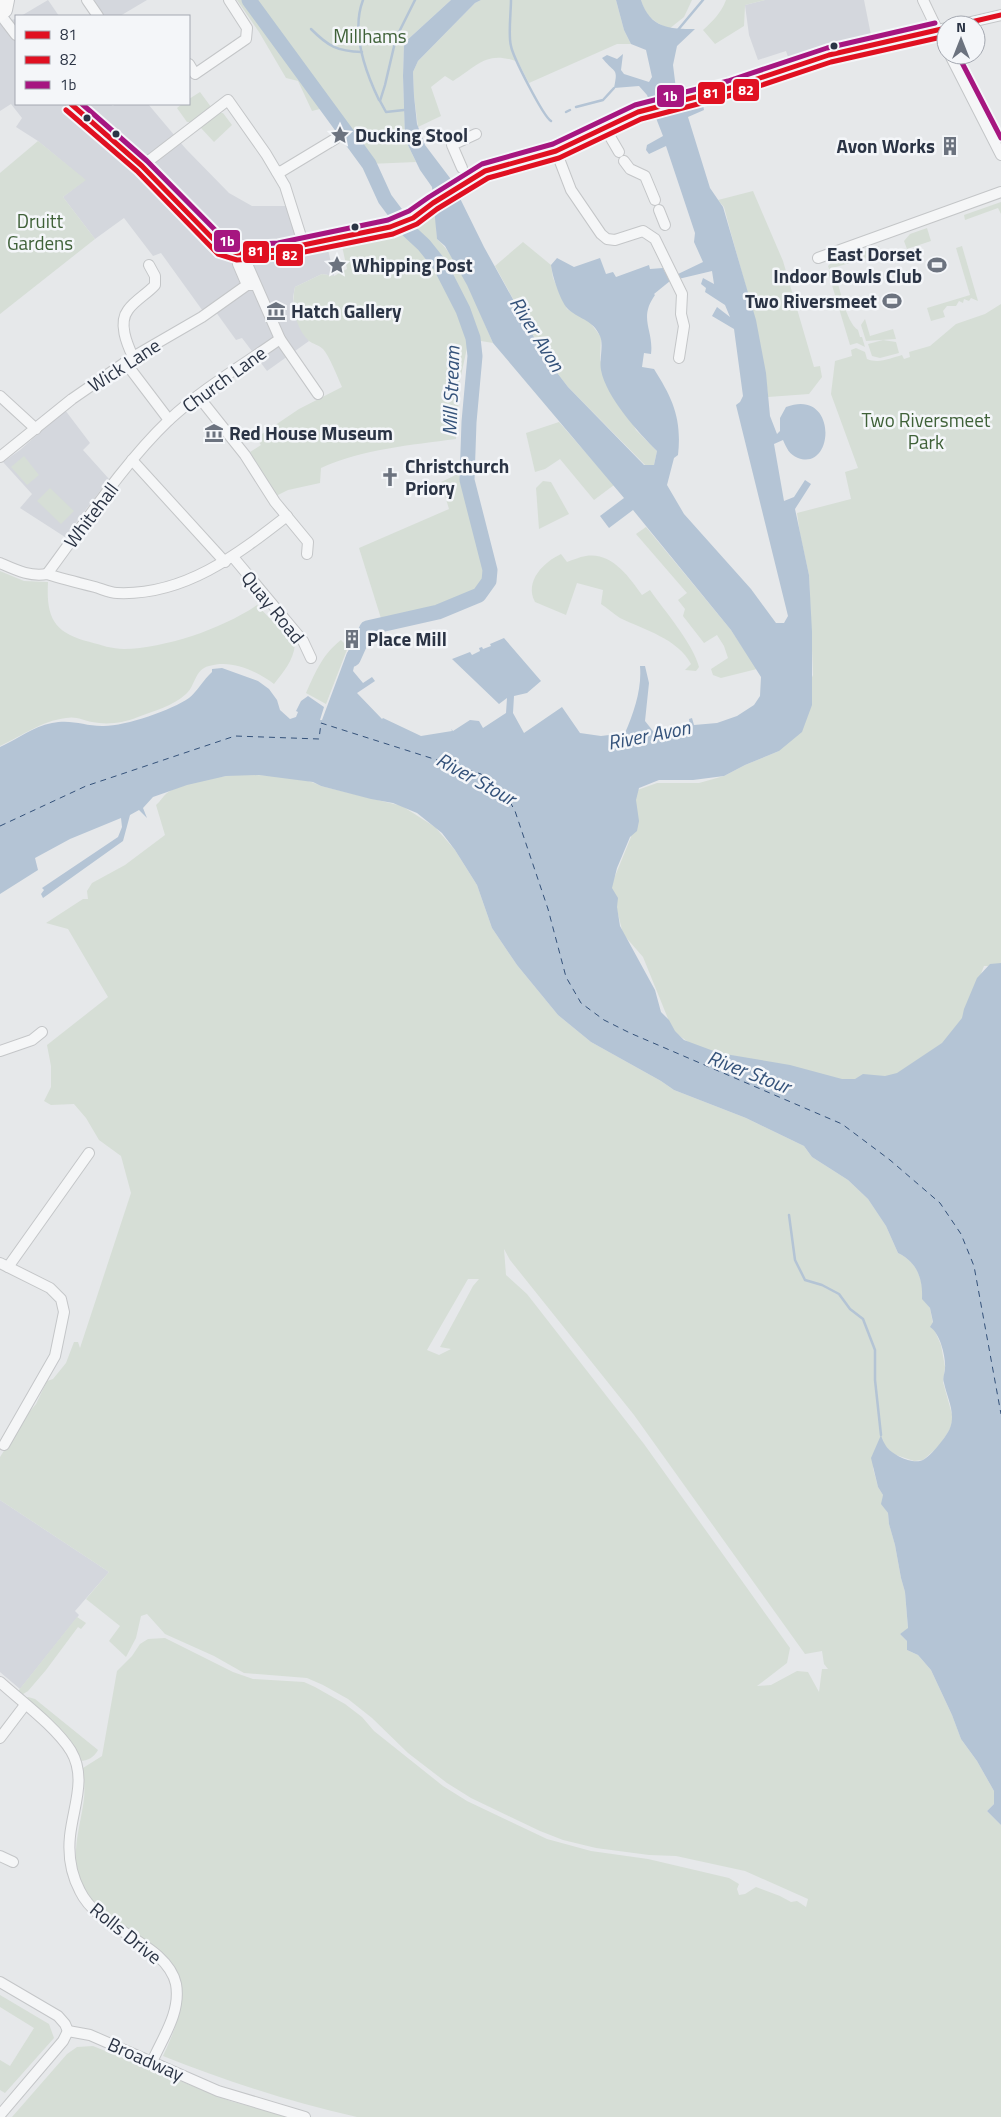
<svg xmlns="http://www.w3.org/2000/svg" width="1001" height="2117" viewBox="0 0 1001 2117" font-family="'Titillium Web',sans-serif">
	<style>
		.built { fill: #d4d7dd }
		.green { fill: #d6ded6; fill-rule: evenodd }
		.water { fill: #b4c4d5; fill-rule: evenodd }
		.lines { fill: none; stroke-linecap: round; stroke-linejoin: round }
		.stream { stroke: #b4c4d5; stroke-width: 2.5 }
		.river { stroke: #b4c4d5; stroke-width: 15 }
		.ferry { stroke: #34527a; stroke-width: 1; stroke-dasharray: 6 5; stroke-linecap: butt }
		.minor-casing { stroke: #c4c6c8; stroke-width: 12 }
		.major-casing { stroke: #c2c5c8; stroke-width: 16 }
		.minor { stroke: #f5f6f7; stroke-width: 10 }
		.major { stroke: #f8f8f8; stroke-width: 14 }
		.bus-1-casing { stroke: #f4f6f9; stroke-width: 9 }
		.bus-2-casing { stroke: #f4f6f9; stroke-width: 9 }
		.bus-3-casing { stroke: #f4f6f9; stroke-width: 9 }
		.bus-1 { stroke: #e01021; stroke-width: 5 }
		.bus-2 { stroke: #e01021; stroke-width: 5 }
		.bus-3 { stroke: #a61680; stroke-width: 5 }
		.bus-dot { fill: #2b3445; stroke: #f4f6f9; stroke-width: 2 }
		.labels { text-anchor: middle; stroke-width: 5; stroke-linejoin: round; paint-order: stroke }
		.park-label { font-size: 19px; fill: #3f6138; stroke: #f4f6f9 }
		.poi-label { font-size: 19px; font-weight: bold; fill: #2b3445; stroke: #f4f6f9; text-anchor: start }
		.street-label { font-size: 19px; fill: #2b3445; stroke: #f4f6f9 }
		.water-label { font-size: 20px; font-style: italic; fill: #34527a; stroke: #f4f6f9 }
		.line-badge { stroke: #f4f6f9; stroke-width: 2 }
		.badge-label { font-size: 14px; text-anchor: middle; font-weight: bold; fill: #fff }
	</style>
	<rect width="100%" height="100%" fill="#e6e8ea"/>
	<!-- built -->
	<g class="built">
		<polygon points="48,0 59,16 21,16"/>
		<polygon points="94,0 147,0 120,16 103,16"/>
		<polygon points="765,0 864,0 871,35 831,46 789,60 786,51 758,60 749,35 745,5"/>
		<polygon points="16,19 16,104 110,104 113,106 115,104 148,104 186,149 229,193 252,206 288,206 301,250 327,245 334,276 322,274 295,287 293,297 294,310 309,341 267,371 242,338 236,340 213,308 205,314 161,253 153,256 124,218 95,239 63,197 85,180 38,141 16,127 22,118 11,104 0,111 0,22"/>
		<polygon points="65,410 90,443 83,450 109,479 65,537 20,508 32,494 3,462 20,450"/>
		<polygon points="0,1500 109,1572 75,1611 79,1615 20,1689 0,1672"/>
	</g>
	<!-- green -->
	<g class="green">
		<polygon points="237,0 451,0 404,43 403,76 405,139 416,162 369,164 324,108 312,111 298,81 286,78 259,32"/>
		<path d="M481,0H616L624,30L631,44H617L529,83L518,62C487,50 478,65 453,81L445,76L431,87L441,116L418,127L414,96L413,72L418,61L475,3Z"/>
		<path d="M641,0H692L684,17L669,29C653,21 646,17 641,0Z"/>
		<path d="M726,0H765L745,5L744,26L715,44L703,30C713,21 721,13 726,0Z"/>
		<polygon points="200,92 211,107 191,122 187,122 177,108 182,104 189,104 189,99"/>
		<polygon points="220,113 223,113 232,125 214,142 200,127"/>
		<polygon points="38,141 86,180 63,197 95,239 0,314 0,173"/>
		<path d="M753,191L783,261L814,367L820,366L822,377L809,394L768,397C762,332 740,270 724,207L718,200Z"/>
		<polygon points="1001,202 1001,214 998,208 965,220 964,215"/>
		<path d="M435,206L437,239C459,258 481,315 493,343L469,339L460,380L456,439C411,445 363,449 321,468L320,483L288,490L276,496L250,452L261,445L256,438L299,409L342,387C337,376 330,357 323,349C319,345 313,344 309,341C295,328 291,304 295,287L322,274L334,276L347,269L342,246C376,237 408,230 435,206Z"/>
		<polygon points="927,228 931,241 907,249 904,241 910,234"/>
		<polygon points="523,242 551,265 553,278 567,309 589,321 601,337 600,360 636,430 657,451 654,465 645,465 568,387 545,357 495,266"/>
		<polygon points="879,246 874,256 829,269 828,266 831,263"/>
		<polygon points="962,246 978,301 971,298 969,301 964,299 963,303 959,301 956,306 947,306 943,311 945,317 931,321 927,308 970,295 956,248"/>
		<path d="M834,270C839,284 846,323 858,330L860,337H862L865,347L857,343L850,345L828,272Z"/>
		<path d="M1001,304V966H984L964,1017L942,1046L906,1075L853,1082L748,1061L695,1047L673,1031L643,957L623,934L611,886L631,837L629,793L657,783H699L724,776L745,765L779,751L813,675L809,575L800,534L797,513L851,499L845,472L858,468L831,394L835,361L852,356L851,350L856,348L865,352L867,359C879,364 891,358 902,355L904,359L910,357L909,352L930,346L956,324L985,314Z"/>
		<polygon points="865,319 870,336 893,329 896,339 866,341 861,325"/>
		<polygon points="883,340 896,342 899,353 880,358 872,356 868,344"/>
		<polygon points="559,422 614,485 594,500 560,459 545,469 535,472 526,433"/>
		<polygon points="24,456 39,475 27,485 11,467"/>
		<polygon points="460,473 484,565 481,588 444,606 384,628 359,548 449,509 441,482"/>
		<polygon points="543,481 551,482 569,514 539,529 536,488"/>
		<polygon points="50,488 74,511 61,524 37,501"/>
		<polygon points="646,527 731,630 757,669 721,678 713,675 711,669 728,658 724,646 717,635 704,643 683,616 685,609 678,600 687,593 636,534"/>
		<path d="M561,554L567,562C573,560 579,557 586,556C612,552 629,577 642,595L650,590C664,610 694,645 699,667L696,671L685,670L691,664C678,639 645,630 620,618C614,614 607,608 601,604L603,590L577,583L566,615L535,602C524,581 544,562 561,554Z"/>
		<path d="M0,571L24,581L48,582C46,618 54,633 90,642C101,645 112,649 124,649C165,648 222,629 257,605L295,645C293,661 284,671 274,684C256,671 232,659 209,666C194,670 196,685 186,694C173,706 154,711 138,717C124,723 107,725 92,722C83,720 76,716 66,718C41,721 22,736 0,746Z"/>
		<path d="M341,640L348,647L326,704L306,693C316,671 322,655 341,640Z"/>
		<path d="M236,775C263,775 297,774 321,786L402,806L435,827L455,850L477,885L492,928L517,965L558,1015L591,1042L661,1081L674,1090L746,1118L804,1146L812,1157L848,1180L868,1199L886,1226L898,1253C917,1262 923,1279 923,1299L930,1308L934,1329L941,1345L945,1367L943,1382L953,1418L950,1429L939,1446L923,1460L914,1461L893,1454L885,1446L873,1468L878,1487L883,1495L882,1504L888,1513L889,1524L895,1545L901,1578L905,1592L908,1629L900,1634L907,1641V1650L918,1655L931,1670L952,1715L961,1739L977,1761L994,1791V1804L987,1811L1001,1825V2117H357C290,2102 226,2081 163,2056C180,2019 195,1982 159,1951C149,1943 136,1936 124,1928C108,1918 93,1906 84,1888C68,1858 80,1830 84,1799C85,1788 84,1778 83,1768L102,1756L117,1671L132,1656L140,1644L148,1639L165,1638L233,1672L253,1679L304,1682L315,1687L345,1704L362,1717L374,1731L443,1786L467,1801L547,1839L591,1851L648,1859L729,1878L739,1884L737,1889L739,1895L745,1894L756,1887L780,1896L791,1902L797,1901L806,1907L808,1899L745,1871L676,1856L649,1855L596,1848L563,1840L540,1831L471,1798L447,1783L408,1753L372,1718L348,1699L323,1685L307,1678L244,1673L214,1656L165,1634L147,1614L141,1616L136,1638L126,1657L109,1641L120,1626L86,1599L109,1572L0,1500V1457L26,1416L36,1404L47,1381L53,1379L66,1363L74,1342H78L80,1348L131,1193L121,1156L99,1140L86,1118L74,1104L51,1105L44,1101L51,1087V1066L47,1045L108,997L68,929L46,923L83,899H88L87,891L92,883L125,865L165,835L156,805C160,802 163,796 167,793C180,783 219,776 236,775ZM504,1249L510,1260L634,1415L805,1654L822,1651L824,1664L828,1669H822L819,1692L808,1672L797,1671L771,1685L757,1686L787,1663L790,1648L644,1444L527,1294L506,1275ZM468,1279H479L473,1286L440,1347L451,1349L439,1355L427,1350Z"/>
		<polygon points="77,1617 86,1623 81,1629 78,1627 46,1670 28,1691 20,1696 19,1690"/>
		<path d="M28,1697L35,1699L98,1750C94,1757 88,1761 80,1761L24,1699Z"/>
		<polygon points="0,1995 49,2024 54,2038 5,2093 0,2090 0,2060 10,2066 34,2028 0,2007"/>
		<polygon points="93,2046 230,2101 290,2117 12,2117 67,2054 77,2047"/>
	</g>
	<!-- water -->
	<path class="water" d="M451,0H481L475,3L418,61L413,72L414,96L417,124L425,145L450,178L484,247L545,357L568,387L644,465H654L657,451C638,432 606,397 601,370C599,360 604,345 600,336C593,320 581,320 569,310C561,304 552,275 551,265L557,258L574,267L600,258L606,274L613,272L616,277L649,265L650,269L663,268L665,272L678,274L703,262L694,242L695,233L666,146L649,154L646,150L647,145L663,136L647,95L639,86L614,88C618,67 616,75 602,58L607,55L617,59L623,54L621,70L624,74L649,82L652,77L646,50L631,44L624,30L616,0H641C650,28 669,29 695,29L677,46L673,65L676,89L682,104L703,105L704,110L688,117L710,188L723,207L756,320L766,373L770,416L777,434L780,431V418L786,407C838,387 835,472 798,458C789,454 787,449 783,440L774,444L784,501L794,497L805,480L811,484L795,509L809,575L812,632V705L802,732L779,751L745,765L724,776L693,780H659L639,788L636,800L639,821L637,831L630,837L617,868L612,888L618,898L617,907L620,926L655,990L661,1012L669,1020L675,1031L684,1040L719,1053L790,1065L842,1079H855L863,1074L885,1076L897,1073L942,1043L962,1018L964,1009L977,978L990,964L1001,963V1825L987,1811L994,1804V1791L977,1761L961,1739L952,1715L931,1670L918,1655L907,1650V1641L900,1634L908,1628L905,1592L901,1578L895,1545L889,1524L888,1513L881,1504L883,1495L878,1487L871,1458L881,1435C882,1439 884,1443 886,1446C892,1455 913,1465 923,1460C931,1456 947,1436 950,1428C956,1413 947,1397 944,1383C942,1378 945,1373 945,1368C946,1357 940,1333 930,1327L933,1322L930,1308L922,1299C923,1279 917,1262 898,1253L886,1226L868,1199L848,1180L812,1157L804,1146L746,1118L674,1090L661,1081L591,1042L558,1015L517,965L492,928L477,885L455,850L442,833L417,813L393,803L371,799L321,786L313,782L259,775L226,776L187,785L153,797L143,808L147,818L139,810L130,815L123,841L43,898L41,894L44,890L42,888L118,837L122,827L121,818L70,839L35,858L38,870L0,894V747C18,739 32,727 52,723C72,719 84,726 102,726C123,727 172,710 189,698C196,693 204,679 212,672V669L222,668L258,681L269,689L277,700L280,710L290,719L296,717L298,712L296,711L301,701L308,696L324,707L320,720H322L347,653L353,644L355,646L353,656L359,640L363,642L358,649L353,671L363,683L372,677L375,681L357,693L382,719L383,718L421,736L452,731L451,729L453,731L470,720L479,721L483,728L506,713L507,698L499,704L452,659L470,652L472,655L480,651L479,648L482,647L483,649L491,646L490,644L504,638L541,681L527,693L514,696L513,713L524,733L562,707L580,733L601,736L625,733C634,712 642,689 640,666H645L649,683L645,721L653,731L690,726L689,719L692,718L694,725L717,723L737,716L754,705L760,696L761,677L731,630L633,510L609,528L600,516L624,498L493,343L467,285L445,246L437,239L432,187L420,170L405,139L403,76L404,43ZM712,271L714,284L703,278L701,284L706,288L705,292L725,305L730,317L717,307L712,316L734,329L743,396L740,402L736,405L788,616L784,623H776L751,589L684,514L667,485L674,458L678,455C682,419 673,399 654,369L642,367L644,353L651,354C654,330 638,319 655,295L654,294L670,281Z"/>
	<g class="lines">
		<!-- stream -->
		<g class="stream">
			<path d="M363,0C351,31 365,71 379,100"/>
			<path d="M511,0C511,12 508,36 511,46C513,57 543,116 551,121"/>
			<path d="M311,29C329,47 337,51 362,52"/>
			<polyline points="677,31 703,0"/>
			<polyline points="576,107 603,100 614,88"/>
			<polyline points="404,110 386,112 380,101 385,85 396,38 415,0"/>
			<polyline points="566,112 570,110"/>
			<polyline points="789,1215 795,1260 805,1280 822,1285 839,1294 850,1309 863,1319 875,1350 875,1380 881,1435"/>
		</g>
		<!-- river -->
		<polyline class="river" points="249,0 369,164 385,199 409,231 424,245 440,265 463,310 473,338 475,356 469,422 467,480 490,570 489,581 479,595 438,612 367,628 353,659"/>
		<!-- ferry -->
		<polyline class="ferry" points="0,826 86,786 235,736 319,739 321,723 481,774 504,791 515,811 548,909 566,977 581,1003 604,1020 630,1033 842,1124 890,1160 940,1203 961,1234 974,1266 1001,1414"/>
		<!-- minor casing -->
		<g class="minor-casing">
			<g id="minor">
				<polyline points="87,0 98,16"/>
				<polyline points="923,0 946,48"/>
				<polyline points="0,14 16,35"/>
				<polyline points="958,25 1001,15"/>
				<polyline points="950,55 1001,155"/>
				<polyline points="189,64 195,74 246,39 247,28 229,0"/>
				<polyline points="71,104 142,166 222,248 237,253 247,264 280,339 318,394"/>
				<polyline points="605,128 619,152"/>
				<polyline points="556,151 571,190 601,234 607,239 615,240 643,231 655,239 682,294 681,314 684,326 679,358"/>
				<polyline points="624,161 630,169 645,176 655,200"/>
				<polyline points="142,166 228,100 266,154 285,186 304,246"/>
				<polyline points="462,168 452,145 476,134"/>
				<polyline points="277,172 282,171 335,139"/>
				<polyline points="659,210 665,225"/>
				<polyline points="237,253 279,250 304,246 394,225 419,215 433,203 485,171 556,151 638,112 730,88 829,55 946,28"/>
				<polyline points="237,253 238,264 247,285"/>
				<polyline points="818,258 1001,192"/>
				<path d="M133,357C127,344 118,323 128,310C135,300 147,294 155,285V276L149,265"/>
				<polyline points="125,362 169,420"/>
				<polyline points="0,396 36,429"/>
				<polyline points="198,396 245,455 275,502 308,542 307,554"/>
				<polyline points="0,457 72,399 133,357 202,317 247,285 255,285"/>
				<polyline points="132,460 225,562"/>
				<polyline points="233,557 303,641 311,658"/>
				<path d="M0,563C16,570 30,577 47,574C63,579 79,583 95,587C102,589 110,593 117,593C184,596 237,555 287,516"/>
				<path d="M47,574C85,523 123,464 169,420C202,389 243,365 280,339"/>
				<polyline points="0,1051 32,1040 42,1032"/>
				<polyline points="0,1263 50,1288 61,1299 64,1312 55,1356 4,1445"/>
				<polyline points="8,1267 89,1153"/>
				<path d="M0,1682C21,1701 56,1727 71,1751C87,1778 73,1807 70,1836C68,1855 71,1874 80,1891C99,1931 167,1943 176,1984C181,2012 163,2037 152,2062"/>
				<polyline points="0,1738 25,1705"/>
				<polyline points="0,1856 13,1862"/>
				<polyline points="0,1982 58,2016 65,2024 68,2031"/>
				<polyline points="68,2031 90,2035 218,2091 305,2117"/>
				<polyline points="0,2115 63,2041 68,2031"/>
			</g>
		</g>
		<!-- major casing -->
		<g class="major-casing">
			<polyline id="major" points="0,14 5,10 7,0"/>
		</g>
		<!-- minor -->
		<use href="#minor" class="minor"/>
		<!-- major -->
		<use href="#major" class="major"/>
		<!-- bus-1 casing -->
		<g class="bus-1-casing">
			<g id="bus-1">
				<polyline points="958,25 1001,15"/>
				<polyline points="71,104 142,166 222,248 237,253 279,250 390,227 413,218 433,203 485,171 556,151 638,112 730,88 829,55 946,28"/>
			</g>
		</g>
		<!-- bus-2 casing -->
		<g class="bus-2-casing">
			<polyline id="bus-2" points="66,110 137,171 218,254 237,260 280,257 393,234 417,224 437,209 488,178 559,158 641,119 732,95 831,62 946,36"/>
		</g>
		<!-- bus-3 casing -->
		<g class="bus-3-casing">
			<g id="bus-3">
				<polyline points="958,55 1001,138"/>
				<polyline points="82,104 147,161 226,241 238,245 278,243 388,220 409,211 429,197 482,164 553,144 635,105 728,81 827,48 935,23"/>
			</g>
		</g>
		<!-- bus-1 -->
		<use href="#bus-1" class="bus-1"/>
		<!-- bus-2 -->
		<use href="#bus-2" class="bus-2"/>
		<!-- bus-3 -->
		<use href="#bus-3" class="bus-3"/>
	</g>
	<!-- icons -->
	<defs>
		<g id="sight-bare" transform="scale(1.5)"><path d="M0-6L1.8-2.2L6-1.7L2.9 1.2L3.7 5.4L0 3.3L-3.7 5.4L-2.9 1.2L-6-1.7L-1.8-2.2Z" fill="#6c737f" stroke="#f4f6f9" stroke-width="2.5" paint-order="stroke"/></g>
		<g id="building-bare" transform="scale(1.5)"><path d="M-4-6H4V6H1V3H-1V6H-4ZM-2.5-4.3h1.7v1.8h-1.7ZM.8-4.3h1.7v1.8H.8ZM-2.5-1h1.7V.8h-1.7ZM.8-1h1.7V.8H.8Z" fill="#6c737f" stroke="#f4f6f9" stroke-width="2.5" paint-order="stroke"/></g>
		<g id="stadium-bare" transform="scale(1.5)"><path d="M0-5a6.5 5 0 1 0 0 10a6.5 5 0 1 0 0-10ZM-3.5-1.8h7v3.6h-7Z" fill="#6c737f" stroke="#f4f6f9" stroke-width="2.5" paint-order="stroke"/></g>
		<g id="museum-bare" transform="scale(1.5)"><path d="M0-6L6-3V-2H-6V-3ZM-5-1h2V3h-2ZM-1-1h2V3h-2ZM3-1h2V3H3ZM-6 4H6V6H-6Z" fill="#6c737f" stroke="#f4f6f9" stroke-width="2.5" paint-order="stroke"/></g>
		<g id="church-bare" transform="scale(1.5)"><path d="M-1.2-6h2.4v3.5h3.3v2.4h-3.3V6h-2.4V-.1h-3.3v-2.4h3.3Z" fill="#6c737f" stroke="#f4f6f9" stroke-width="2.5" paint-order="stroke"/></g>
	</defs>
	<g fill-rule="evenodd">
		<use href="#sight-bare" x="340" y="135"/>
		<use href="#building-bare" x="950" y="146"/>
		<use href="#sight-bare" x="337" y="265"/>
		<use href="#stadium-bare" x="937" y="265"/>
		<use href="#stadium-bare" x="892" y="301"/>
		<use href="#museum-bare" x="276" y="311"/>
		<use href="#museum-bare" x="214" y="433"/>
		<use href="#church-bare" x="390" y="477"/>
		<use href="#building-bare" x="352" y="639"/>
	</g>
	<!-- markers -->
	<g class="bus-dot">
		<circle cx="834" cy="46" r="4.5"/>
		<circle cx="87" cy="118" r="4.5"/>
		<circle cx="116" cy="134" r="4.5"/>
		<circle cx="355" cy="227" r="4.5"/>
	</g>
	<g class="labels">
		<!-- park labels -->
		<g class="park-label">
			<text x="370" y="43">Millhams</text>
			<text x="40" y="228">Druitt<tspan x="40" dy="22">Gardens</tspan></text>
			<text x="926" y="427">Two Riversmeet<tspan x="926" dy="22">Park</tspan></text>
		</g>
		<!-- poi labels -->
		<g class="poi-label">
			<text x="355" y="142">Ducking Stool</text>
			<text x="935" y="153" text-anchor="end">Avon Works</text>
			<text x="922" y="261" text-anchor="end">East Dorset<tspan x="922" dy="22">Indoor Bowls Club</tspan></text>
			<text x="352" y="272">Whipping Post</text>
			<text x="877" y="308" text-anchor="end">Two Riversmeet</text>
			<text x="291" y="318">Hatch Gallery</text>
			<text x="229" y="440">Red House Museum</text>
			<text x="405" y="473">Christchurch<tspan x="405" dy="22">Priory</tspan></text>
			<text x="367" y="646">Place Mill</text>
		</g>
		<!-- street labels -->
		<g class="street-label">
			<text transform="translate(124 365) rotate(-33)" y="7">Wick Lane</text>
			<text transform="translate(224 379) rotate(-36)" y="7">Church Lane</text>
			<text transform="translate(91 515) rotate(-53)" y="7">Whitehall</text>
			<text transform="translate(273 607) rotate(51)" y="7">Quay Road</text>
			<text transform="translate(126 1933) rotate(39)" y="7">Rolls Drive</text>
			<text transform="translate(146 2059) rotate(24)" y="7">Broadway</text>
		</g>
		<!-- water labels -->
		<g class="water-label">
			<text transform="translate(537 334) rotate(58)" y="7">River Avon</text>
			<text transform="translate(451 391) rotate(-88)" y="7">Mill Stream</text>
			<text transform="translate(649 735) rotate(-11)" y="7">River Avon</text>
			<text transform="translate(476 779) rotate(29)" y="7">River Stour</text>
			<text transform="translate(749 1072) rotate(21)" y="7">River Stour</text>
		</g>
	</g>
	<g class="line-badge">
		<rect x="732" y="78" width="28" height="24" rx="5" fill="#e01021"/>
		<rect x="697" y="81" width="29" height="24" rx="5" fill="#e01021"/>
		<rect x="656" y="84" width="29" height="24" rx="5" fill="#a61680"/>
		<rect x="213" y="229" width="28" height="24" rx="5" fill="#a61680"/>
		<rect x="242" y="240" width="28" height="24" rx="5" fill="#e01021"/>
		<rect x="275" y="243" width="29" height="24" rx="5" fill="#e01021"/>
	</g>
	<g class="badge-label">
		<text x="746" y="95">82</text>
		<text x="711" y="98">81</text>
		<text x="670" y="101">1b</text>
		<text x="227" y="246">1b</text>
		<text x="256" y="256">81</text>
		<text x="290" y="260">82</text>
	</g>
	<!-- legend -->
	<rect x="15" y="15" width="175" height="90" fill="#f4f6f9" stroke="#a4a8b1"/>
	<rect x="25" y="31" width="25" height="8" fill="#e01021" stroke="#a4a8b1"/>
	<text x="60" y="40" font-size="15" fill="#2b3445">81</text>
	<rect x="25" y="56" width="25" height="8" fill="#e01021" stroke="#a4a8b1"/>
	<text x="60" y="65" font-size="15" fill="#2b3445">82</text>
	<rect x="25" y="81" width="25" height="8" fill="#a61680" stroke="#a4a8b1"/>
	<text x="60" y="90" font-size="15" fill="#2b3445">1b</text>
	<!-- north arrow -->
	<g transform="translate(961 40)"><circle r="24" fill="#f4f6f9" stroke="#a4a8b1"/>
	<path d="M0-4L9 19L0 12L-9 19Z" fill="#6c737f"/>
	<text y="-8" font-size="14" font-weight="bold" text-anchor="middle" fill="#2b3445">N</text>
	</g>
</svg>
